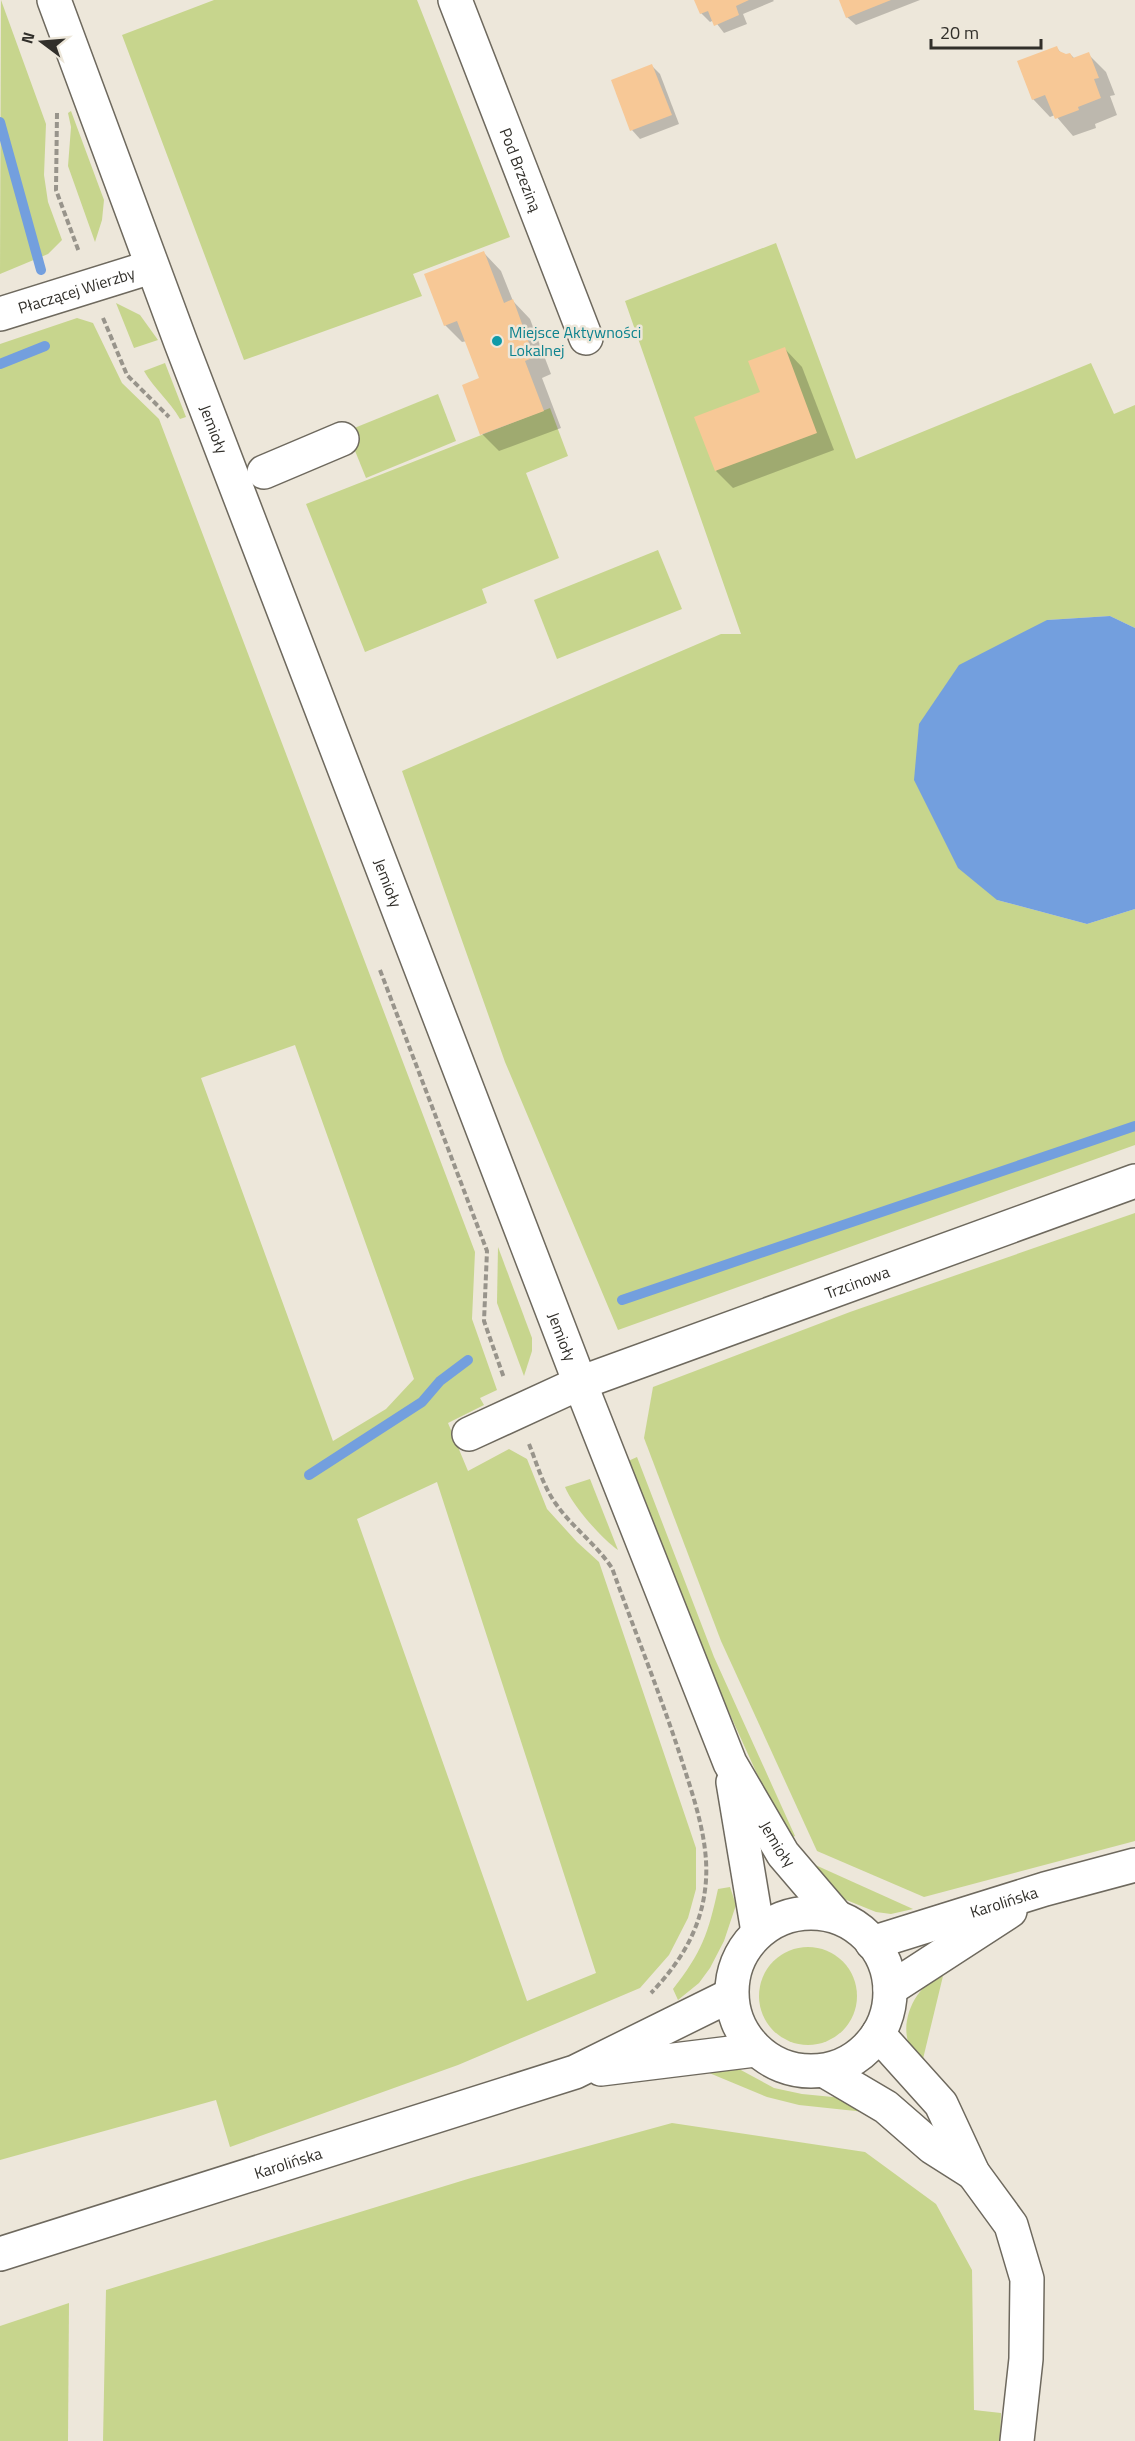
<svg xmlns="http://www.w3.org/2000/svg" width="1135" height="2441" viewBox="0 0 1135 2441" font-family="'Titillium Web',sans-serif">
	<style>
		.green { fill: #c7d58d; fill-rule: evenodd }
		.water { fill: #739fde }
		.shadow { fill: #0003 }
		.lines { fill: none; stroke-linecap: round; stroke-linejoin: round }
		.stream { stroke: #739fde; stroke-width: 10 }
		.building { fill: #f7c896 }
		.minor-casing { stroke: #6e695e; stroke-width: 36 }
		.path { stroke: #98948b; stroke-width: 4; stroke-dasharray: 6 3; stroke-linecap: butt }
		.minor { stroke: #fff; stroke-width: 33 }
		.culture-dot { fill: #0f9aa8; stroke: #ede7da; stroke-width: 2 }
		.labels { text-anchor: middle; stroke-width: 5; stroke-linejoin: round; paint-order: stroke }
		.street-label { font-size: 16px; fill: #312f2a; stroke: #ede7da }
		.culture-label { font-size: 16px; fill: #0d838f; stroke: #ede7da; text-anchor: start }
	</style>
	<rect width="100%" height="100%" fill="#ede7da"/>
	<!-- green -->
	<g class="green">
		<polygon points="1,0 46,124 44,175 48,202 62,240 48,254 0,274"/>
		<polygon points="214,0 417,0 510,237 413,274 422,296 244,360 122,35"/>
		<polygon points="71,111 104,200 102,220 95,242 68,166 71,127 68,113"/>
		<polygon points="776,243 856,459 1091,363 1114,414 1135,405 1135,628 1110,616 1047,620 997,900 1087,924 1135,909 1135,1145 618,1330 505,1062 402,771 721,634 741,634 625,301"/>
		<polygon points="116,303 140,315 158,340 134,348"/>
		<path d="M77,318L93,323L122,383L159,419L475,1252L472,1319L497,1390L480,1398L484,1405L448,1423L468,1471L509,1449L527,1459L547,1509L577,1542L599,1562L696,1848V1889L688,1918L669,1955L640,1988L458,2065L230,2147L216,2100L0,2160V344ZM295,1045L414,1379L386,1409L333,1441L201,1078ZM437,1482L596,1973L527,2001L357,1519Z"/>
		<path d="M165,363L186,417L180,419C170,401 154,389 144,371Z"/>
		<polygon points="438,394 456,441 366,478 347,431"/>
		<polygon points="550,408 568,456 526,473 559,558 482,589 487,603 365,652 306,504"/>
		<polygon points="658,550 682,609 557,659 534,600"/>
		<polygon points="1135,1213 1135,1841 924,1897 817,1851 721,1641 644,1438 653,1387 850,1312"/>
		<polygon points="498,1247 532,1338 532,1351 524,1376 497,1303"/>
		<polygon points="637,1457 714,1657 795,1836 787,1840 693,1633 626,1462"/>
		<path d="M590,1479L618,1550C602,1539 572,1505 565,1487Z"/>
		<polygon points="802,1859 913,1909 891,1914 876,1912 829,1893"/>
		<path d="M730,1887L736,1905L724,1941L710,1968L699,1983L678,2000L673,1989C702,1952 708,1934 718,1889Z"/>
		<circle cx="808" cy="1996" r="49"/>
		<path d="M943,1976L922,2063C918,2057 911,2051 909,2044C899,2019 918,1982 943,1976Z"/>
		<polygon points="717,2066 739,2069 774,2088 802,2094 843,2098 865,2112 799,2105 767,2097 702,2070"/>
		<polygon points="672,2123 865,2152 936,2204 972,2270 974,2410 1001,2413 1000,2441 103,2441 106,2290 471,2178"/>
		<polygon points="69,2303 68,2441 0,2441 0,2326"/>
	</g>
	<!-- water -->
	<polygon class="water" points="1110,616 1135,628 1135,909 1087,924 997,900 958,868 914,780 919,724 959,665 1047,620"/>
	<!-- shadow -->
	<g class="shadow">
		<polygon points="696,0 773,0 774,1 743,14 747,24 724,33 714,20 710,22 701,13"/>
		<polygon points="841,0 920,0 856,25 847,17"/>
		<polygon points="1057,48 1062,54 1070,54 1075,59 1088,54 1106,72 1115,95 1110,96 1117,115 1095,124 1096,128 1073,136 1055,115 1050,117 1033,99"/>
		<polygon points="652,66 660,74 679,124 640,139 632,130"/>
		<polygon points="484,253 501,271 513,301 530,319 551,374 542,378 561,428 499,451 482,434 481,379 467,341 462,342 445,325"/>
		<polygon points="785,349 802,367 834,450 733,488 716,471"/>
	</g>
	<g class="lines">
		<!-- stream -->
		<g class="stream">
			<polyline points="0,122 41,270"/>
			<polyline points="0,364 45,346"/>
			<polyline points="622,1300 1135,1126"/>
			<polyline points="309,1475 422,1402 440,1381 468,1360"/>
		</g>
	</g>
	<!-- building -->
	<g class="building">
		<polygon points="694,0 749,0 736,6 739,15 714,26 708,11 700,14"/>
		<polygon points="839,0 891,0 846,18"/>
		<polygon points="1057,46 1059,51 1066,54 1070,53 1073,58 1089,52 1099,78 1094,79 1101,98 1078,107 1079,110 1055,119 1045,95 1032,100 1017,61"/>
		<polygon points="652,64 672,115 630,131 611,80"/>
		<polygon points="484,251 504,303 513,299 534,357 525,361 544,411 480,435 462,385 479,378 457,321 444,326 424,274"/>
		<polygon points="785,347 817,433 715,471 694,417 760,392 748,361"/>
	</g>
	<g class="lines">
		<!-- minor casing -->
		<g class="minor-casing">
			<g id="minor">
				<path id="s1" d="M54,0L181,343L580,1383L730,1763L783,1854L836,1916"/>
				<path id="s2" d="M455,0L586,338"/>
				<path id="s3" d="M0,314L151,267"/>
				<polyline points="264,472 342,439"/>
				<path id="s4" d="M469,1434L580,1383L1135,1181"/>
				<polyline points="733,1782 758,1932"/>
				<circle cx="811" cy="1992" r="79"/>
				<path id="s5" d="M872,1943L1045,1889L1135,1865"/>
				<polyline points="890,1989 1010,1911"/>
				<polyline points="878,2034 941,2104 973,2173 1011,2225 1027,2279 1026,2359 1017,2441"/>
				<polyline points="601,2069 755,2050"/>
				<polyline points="825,2071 886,2107 932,2147 973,2173"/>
				<path id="s6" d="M0,2254L575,2072L731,1995"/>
			</g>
		</g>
		<!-- path -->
		<g class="path">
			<polyline points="57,113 56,190 79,252"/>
			<polyline points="103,318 127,375 169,417"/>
			<polyline points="380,970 487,1251 484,1321 504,1378"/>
			<path d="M529,1444C537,1464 543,1486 556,1504C572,1527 596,1544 612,1568C635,1632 661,1696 682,1761C695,1802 711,1847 705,1890C700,1931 679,1964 651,1993"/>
		</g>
		<!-- minor -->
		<use href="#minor" class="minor"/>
	</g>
	<!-- markers -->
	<circle class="culture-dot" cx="497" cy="341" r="6"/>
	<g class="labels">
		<!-- street labels -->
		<g class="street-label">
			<text dy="6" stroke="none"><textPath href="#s2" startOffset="182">Pod Brzeziną</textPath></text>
			<text dy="6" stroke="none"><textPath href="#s3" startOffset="80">Płaczącej Wierzby</textPath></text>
			<text dy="6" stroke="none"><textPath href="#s1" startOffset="458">Jemioły</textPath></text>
			<text dy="6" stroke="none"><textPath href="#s1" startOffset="944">Jemioły</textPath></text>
			<text dy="6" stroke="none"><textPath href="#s4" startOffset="417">Trzcinowa</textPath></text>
			<text dy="6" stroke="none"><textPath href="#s1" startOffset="1430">Jemioły</textPath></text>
			<text dy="6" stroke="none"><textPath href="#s1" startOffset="1982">Jemioły</textPath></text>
			<text dy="6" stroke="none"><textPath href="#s5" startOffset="138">Karolińska</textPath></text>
			<text dy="6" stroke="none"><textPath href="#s6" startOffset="302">Karolińska</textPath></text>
		</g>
		<!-- culture labels -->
		<g class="culture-label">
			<text x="509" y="338">Miejsce Aktywności<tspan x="509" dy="18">Lokalnej</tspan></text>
		</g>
	</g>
	<!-- north arrow -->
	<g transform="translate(42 42) rotate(286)" stroke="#ede7da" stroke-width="4.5" paint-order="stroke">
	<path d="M0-4.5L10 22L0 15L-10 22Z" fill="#312f2a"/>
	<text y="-9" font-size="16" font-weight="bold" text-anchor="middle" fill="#312f2a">N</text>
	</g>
	<!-- scale -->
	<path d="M931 39v9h110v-9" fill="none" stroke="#312f2a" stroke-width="3"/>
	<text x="940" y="39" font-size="18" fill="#312f2a" stroke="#ede7da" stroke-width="4.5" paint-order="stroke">20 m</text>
</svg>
